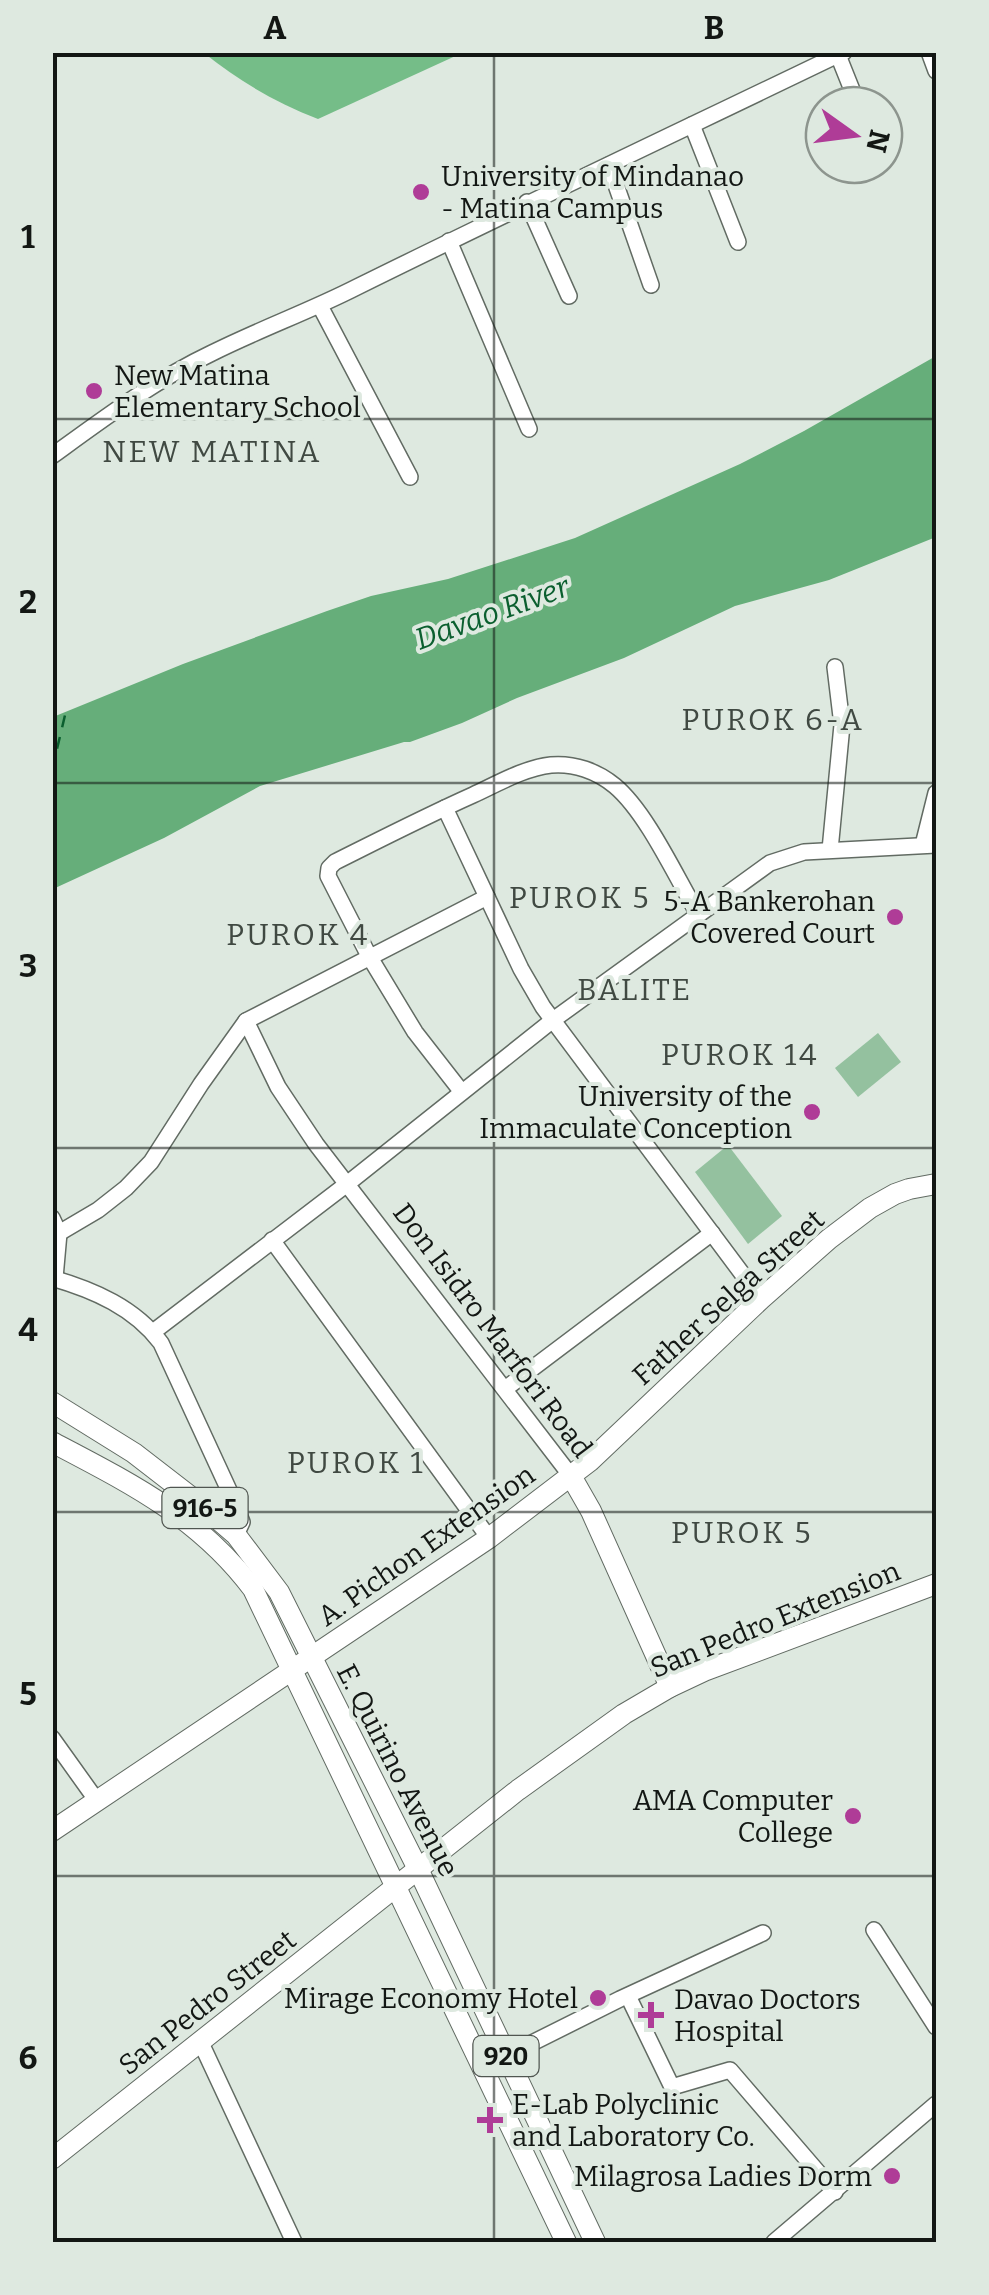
<svg xmlns="http://www.w3.org/2000/svg" width="989" height="2295" viewBox="0 0 989 2295" font-family="Bitter,serif">
	<style>
		.green { fill: #94c19f }
		.forest { fill: #75bd88 }
		.water { fill: #66ae7a }
		.lines { fill: none; stroke-linecap: round; stroke-linejoin: round }
		.ferry { stroke: #0b5f2f; stroke-width: 2.5; stroke-dasharray: 12 10; stroke-linecap: butt }
		.minor-casing { stroke: #626b63; stroke-width: 18 }
		.major-casing { stroke: #626b63; stroke-width: 22 }
		.minor { stroke: #fff; stroke-width: 15 }
		.major { stroke: #fff; stroke-width: 20 }
		.grid { fill: none; stroke: #131714; stroke-width: 2.5; stroke-opacity: 0.55 }
		.poi-dot { fill: #af3c97; stroke: #dee9e0; stroke-width: 4 }
		.labels { text-anchor: middle; stroke-width: 8; stroke-linejoin: round; paint-order: stroke }
		.shield { fill: #dee9e0; stroke: #505651; stroke-width: 2.5 }
		.shield-label { font-size: 25px; font-weight: bold; fill: #131714 }
		.poi-label { font-size: 28px; fill: #131714; stroke: #dee9e0; text-anchor: end }
		.street-label { font-size: 28px; fill: #131714; stroke: #dee9e0 }
		.neighbourhood-label { font-size: 30px; letter-spacing: 2.5px; fill: #404942; stroke: #dee9e0 }
		.water-label { font-size: 30px; font-style: italic; fill: #0b5f2f; stroke: #dee9e0 }
		.neatline { fill: none; stroke: #131714; stroke-width: 4 }
		.grid-label { font-size: 32px; text-anchor: middle; font-weight: bold; fill: #131714 }
	</style>
	<rect width="100%" height="100%" fill="#dee9e0"/>
	<!-- green -->
	<g class="green">
		<polygon points="878,1033 901,1062 858,1097 835,1068"/>
		<polygon points="728,1145 782,1216 748,1244 695,1172"/>
	</g>
	<!-- forest -->
	<path class="forest" d="M204,53H462L318,119C276,103 239,81 204,53Z"/>
	<!-- water -->
	<polygon class="water" points="936,356 936,537 829,580 735,606 624,658 517,698 462,723 410,742 404,742 260,786 164,838 53,889 53,717 183,664 327,611 371,596 448,579 575,538 740,464 804,431"/>
	<g class="lines">
		<!-- ferry -->
		<polyline class="ferry" points="52,770 66,711"/>
		<!-- minor casing -->
		<g class="minor-casing">
			<g id="minor">
				<polyline points="929,52 936,71"/>
				<polyline points="838,55 858,105"/>
				<polyline points="692,125 738,242"/>
				<polyline points="609,165 651,285"/>
				<polyline points="527,202 569,296"/>
				<polyline points="449,241 529,429"/>
				<polyline points="320,306 410,477"/>
				<path d="M52,456C103,419 155,380 212,353C260,329 310,311 357,287C519,207 682,130 844,52"/>
				<polyline points="445,808 521,969 543,1007 761,1299"/>
				<polyline points="923,845 936,793"/>
				<polyline points="830,850 842,725 835,667"/>
				<polyline points="246,1021 278,1087 316,1144 571,1476"/>
				<path d="M461,1091L415,1032L369,956L328,876L329,868L335,862C381,839 426,816 473,795C497,784 524,768 551,765C574,763 597,771 615,786C647,813 676,877 698,914"/>
				<polyline points="52,1218 59,1233 55,1278"/>
				<polyline points="59,1233 98,1210 126,1188 151,1162 201,1084 246,1021 487,897"/>
				<polyline points="272,1240 489,1538"/>
				<path d="M52,1278C94,1290 135,1308 161,1343L233,1499L242,1522L236,1535"/>
				<polyline points="153,1332 347,1184 553,1020 770,863 804,852 936,845"/>
				<polyline points="505,1389 712,1233"/>
				<polyline points="52,1738 97,1801"/>
				<polyline points="874,1930 936,2027"/>
				<polyline points="628,1996 672,2087 730,2070 835,2192"/>
				<polyline points="201,2043 294,2242"/>
				<polyline points="506,2056 620,1999 763,1933"/>
				<polyline points="774,2242 936,2104"/>
			</g>
		</g>
		<!-- major casing -->
		<g class="major-casing">
			<g id="major">
				<polyline points="52,1402 134,1453 200,1504 236,1535 279,1592 418,1869 595,2242"/>
				<path d="M52,1442C130,1483 199,1517 253,1589L566,2242"/>
				<polyline points="571,1476 591,1511 670,1687"/>
				<polyline points="52,1831 489,1538 590,1461 761,1299 829,1239 870,1208 895,1194 909,1189 936,1184"/>
				<polyline points="52,2159 518,1790 624,1714 670,1687 704,1671 936,1584"/>
			</g>
		</g>
		<!-- minor -->
		<use href="#minor" class="minor"/>
		<!-- major -->
		<use href="#major" class="major"/>
	</g>
	<!-- grid -->
	<path class="grid" d="M494,52V2242M52,419H936M52,783H936M52,1148H936M52,1512H936M52,1876H936"/>
	<!-- markers -->
	<g class="poi-dot">
		<circle cx="421" cy="192" r="10"/>
		<circle cx="94" cy="391" r="10"/>
		<circle cx="895" cy="917" r="10"/>
		<circle cx="812" cy="1112" r="10"/>
		<circle cx="853" cy="1816" r="10"/>
		<circle cx="598" cy="1998" r="10"/>
		<path d="M646 2000h10v10h10v10h-10v10h-10v-10h-10v-10h10z"/>
		<path d="M485 2105h10v10h10v10h-10v10h-10v-10h-10v-10h10z"/>
		<circle cx="892" cy="2176" r="10"/>
	</g>
	<g class="labels">
		<!-- shield labels -->
		<g class="shield">
			<rect x="162.5" y="1488" width="85" height="40" rx="8"/>
			<rect x="473.5" y="2036" width="65" height="40" rx="8"/>
		</g>
		<g class="shield-label">
			<text x="205" y="1517">916-5</text>
			<text x="506" y="2065">920</text>
		</g>
		<!-- poi labels -->
		<g class="poi-label">
			<text x="441" y="186" text-anchor="start">University of Mindanao<tspan x="441" dy="32">- Matina Campus</tspan></text>
			<text x="114" y="385" text-anchor="start">New Matina<tspan x="114" dy="32">Elementary School</tspan></text>
			<text x="875" y="911">5-A Bankerohan<tspan x="875" dy="32">Covered Court</tspan></text>
			<text x="792" y="1106">University of the<tspan x="792" dy="32">Immaculate Conception</tspan></text>
			<text x="833" y="1810">AMA Computer<tspan x="833" dy="32">College</tspan></text>
			<text x="578" y="2008">Mirage Economy Hotel</text>
			<text x="674" y="2009" text-anchor="start">Davao Doctors<tspan x="674" dy="32">Hospital</tspan></text>
			<text x="512" y="2114" text-anchor="start">E-Lab Polyclinic<tspan x="512" dy="32">and Laboratory Co.</tspan></text>
			<text x="872" y="2186">Milagrosa Ladies Dorm</text>
		</g>
		<!-- street labels -->
		<g class="street-label">
			<text transform="translate(728 1297) rotate(-42)" y="10">Father Selga Street</text>
			<text transform="translate(493 1330) rotate(53)" y="10">Don Isidro Marfori Road</text>
			<text transform="translate(426 1545) rotate(-35)" y="10">A. Pichon Extension</text>
			<text transform="translate(775 1619) rotate(-22)" y="10">San Pedro Extension</text>
			<text transform="translate(398 1770) rotate(63)" y="10">E. Quirino Avenue</text>
			<text transform="translate(207 2002) rotate(-38)" y="10">San Pedro Street</text>
		</g>
		<!-- neighbourhood labels -->
		<g class="neighbourhood-label">
			<text x="212" y="462">NEW MATINA</text>
			<text x="773" y="730">PUROK 6-A</text>
			<text x="580" y="908">PUROK 5</text>
			<text x="298" y="945">PUROK 4</text>
			<text x="635" y="1000">BALITE</text>
			<text x="740" y="1065">PUROK 14</text>
			<text x="356" y="1473">PUROK 1</text>
			<text x="742" y="1543">PUROK 5</text>
		</g>
		<!-- water labels -->
		<g class="water-label">
			<text transform="translate(492 613) rotate(-20)" y="10">Davao River</text>
		</g>
	</g>
	<!-- border -->
	<rect width="989" height="2295" fill="none" stroke="#dee9e0" stroke-width="110"/>
	<!-- north arrow -->
	<g transform="translate(854 135) rotate(104)"><circle r="48" fill="#dee9e0" stroke="#8d958e" stroke-width="2.5"/>
	<path d="M0-8L18 38L0 25L-18 38Z" fill="#af3c97"/>
	<text y="-15" font-size="28" font-weight="bold" text-anchor="middle" fill="#131714">N</text>
	</g>
	<rect x="55" y="55" width="879" height="2185" class="neatline"/>
	<g class="grid-label">
		<text x="275" y="39">A</text>
		<text x="714" y="39">B</text>
		<text x="28" y="248">1</text>
		<text x="28" y="613">2</text>
		<text x="28" y="977">3</text>
		<text x="28" y="1341">4</text>
		<text x="28" y="1705">5</text>
		<text x="28" y="2069">6</text>
	</g>
</svg>
